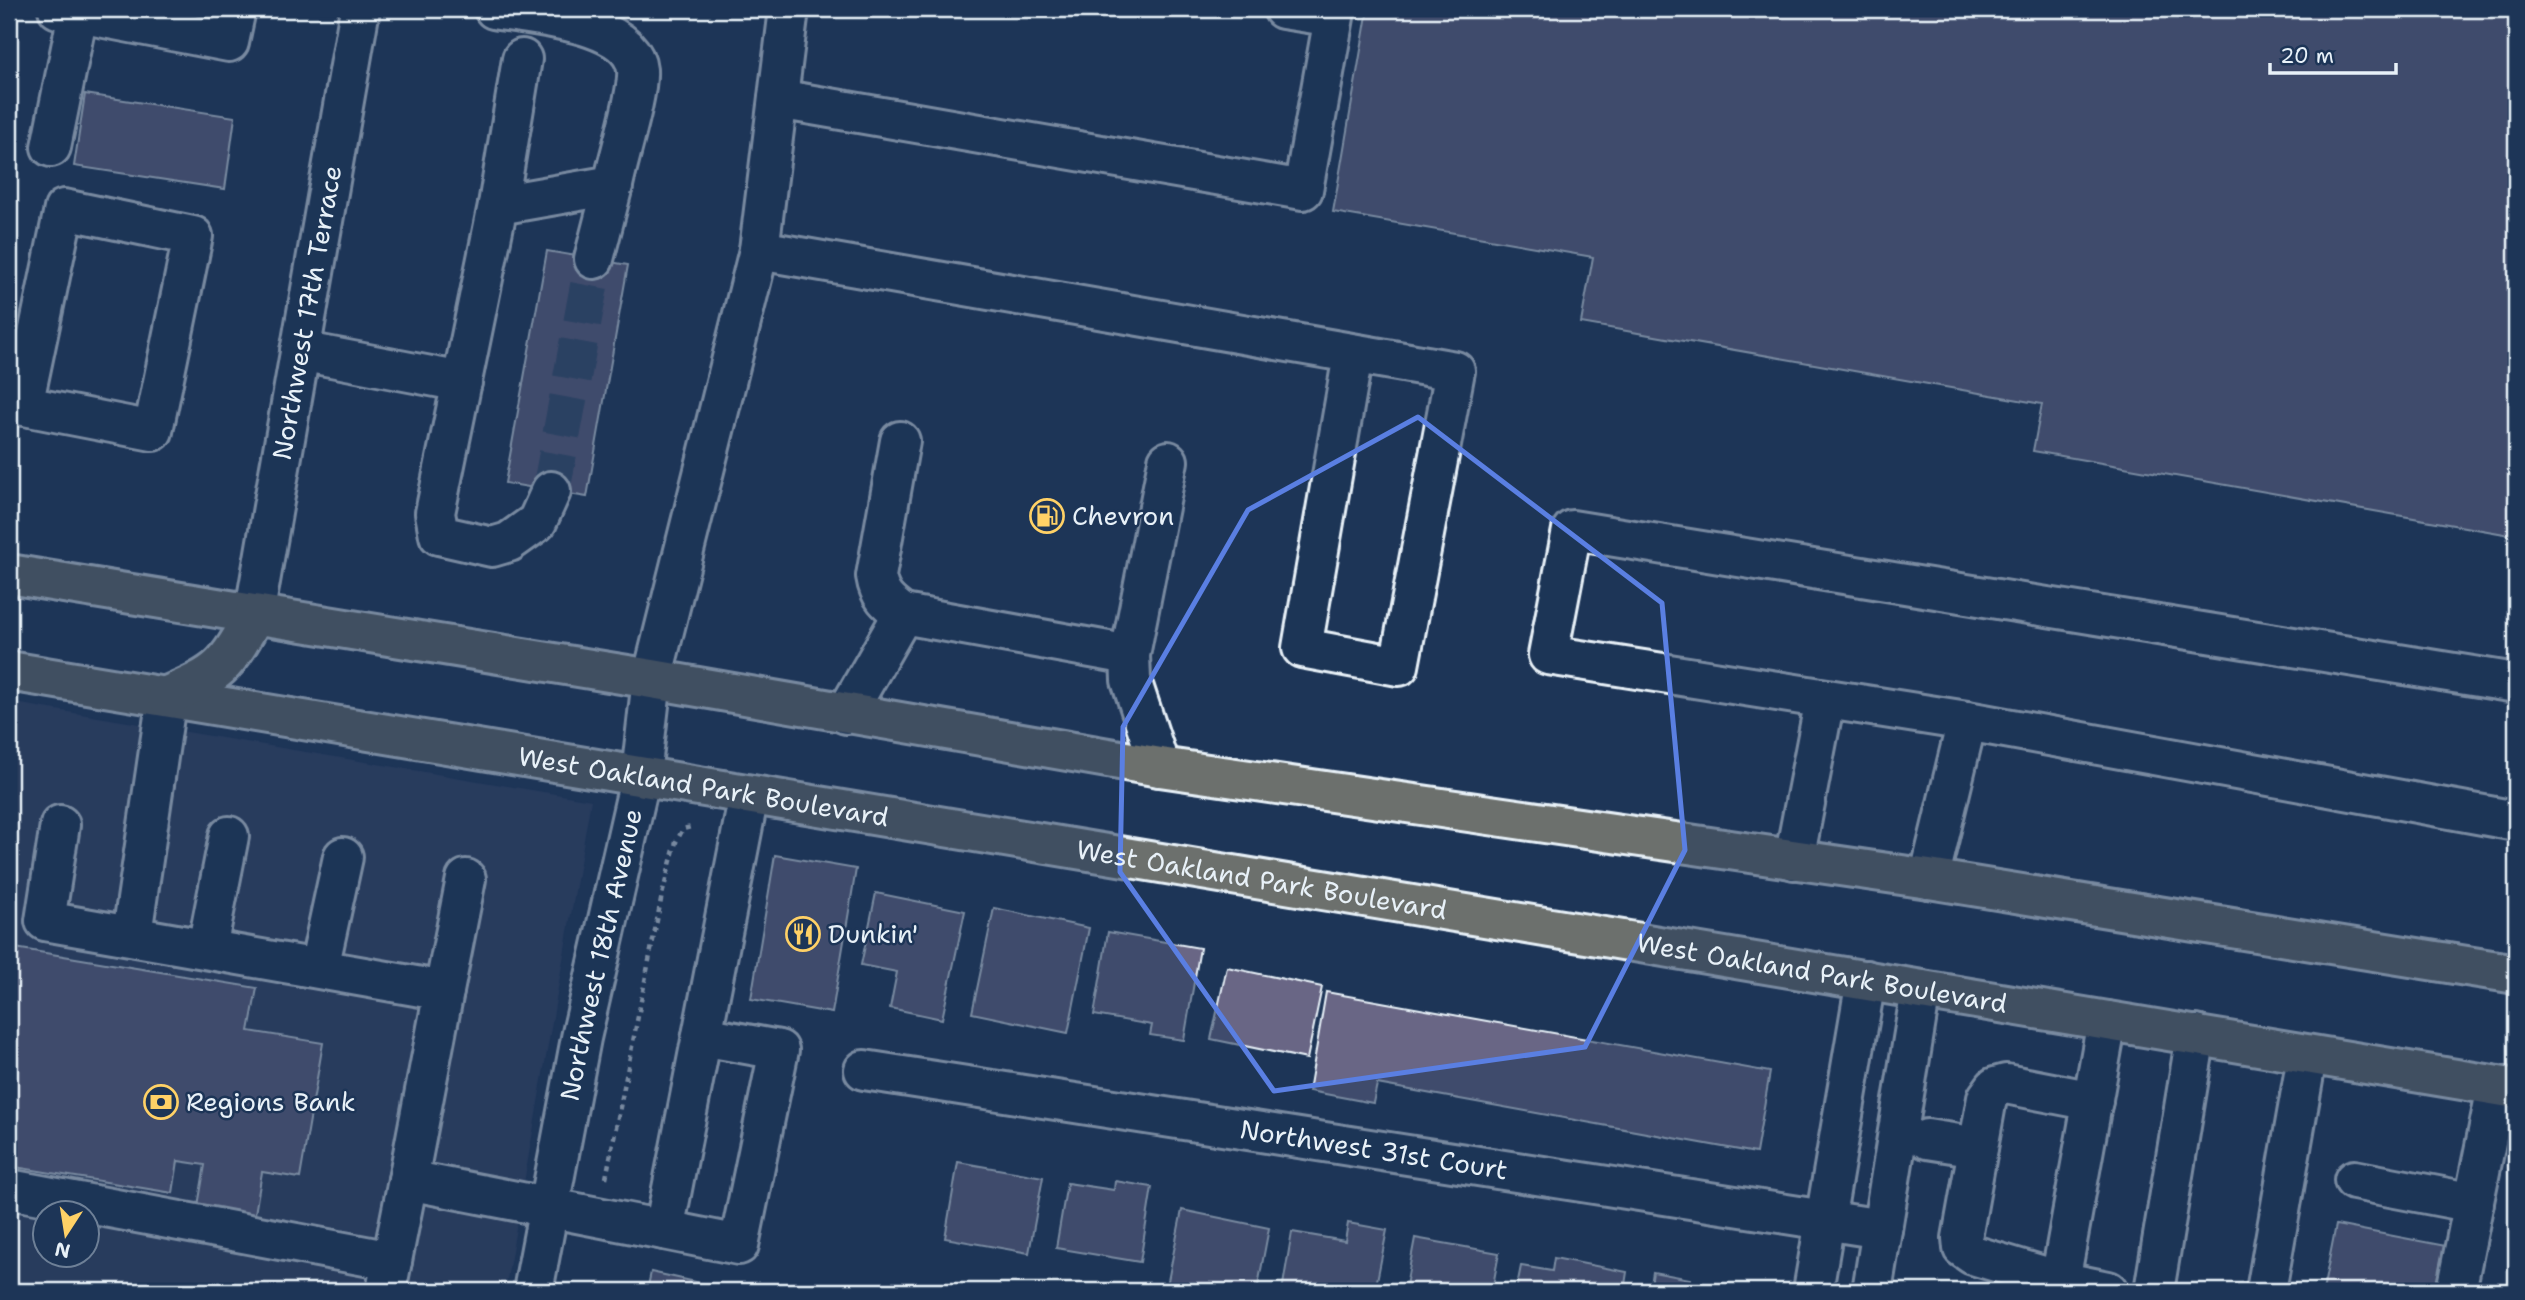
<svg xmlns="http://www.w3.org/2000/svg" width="2525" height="1300" viewBox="0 0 2525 1300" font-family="'Shantell Sans',sans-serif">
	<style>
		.built { fill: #344465; fill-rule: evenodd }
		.building { fill: #696685; stroke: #e8f1f8; stroke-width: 2 }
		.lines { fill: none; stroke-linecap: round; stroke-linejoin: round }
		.minor-tunnel { stroke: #3b516f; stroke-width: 38; stroke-dasharray: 38 19; stroke-linecap: butt }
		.minor-casing { stroke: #e8f1f8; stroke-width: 44 }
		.major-casing { stroke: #e8f1f8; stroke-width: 44 }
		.path { stroke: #e8f1f8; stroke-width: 4.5; stroke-dasharray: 5 5; stroke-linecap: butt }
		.minor { stroke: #1d3557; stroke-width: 38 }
		.major { stroke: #6c706d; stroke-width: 38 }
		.marked { fill: none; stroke: #5a7fe2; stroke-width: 5; stroke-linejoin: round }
		.labels { text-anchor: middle; stroke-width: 5; stroke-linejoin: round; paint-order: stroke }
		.street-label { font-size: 26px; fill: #e8f1f8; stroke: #1d3557 }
		.poi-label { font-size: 26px; fill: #e8f1f8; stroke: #1d3557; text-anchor: start }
	</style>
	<rect width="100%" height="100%" fill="#1d3557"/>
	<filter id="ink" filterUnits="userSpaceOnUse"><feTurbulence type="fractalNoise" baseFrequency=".0143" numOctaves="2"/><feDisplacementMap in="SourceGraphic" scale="14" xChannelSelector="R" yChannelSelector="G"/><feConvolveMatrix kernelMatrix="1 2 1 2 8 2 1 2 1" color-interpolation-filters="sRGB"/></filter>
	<g filter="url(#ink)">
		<!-- built -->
		<path class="built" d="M9,702L591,800L505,1291H9ZM46,1212H88V1254H46Z"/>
		<!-- building -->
		<g class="building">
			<polygon points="1368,9 2516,9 2516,536 2033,451 2042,404 1581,323 1593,257 1333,212"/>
			<polygon points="85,94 235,117 225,189 74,166"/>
			<polygon points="547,251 628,265 587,497 505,483"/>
			<polygon points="775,855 856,869 832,1013 751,999"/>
			<polygon points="876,893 965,911 942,1019 890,1008 897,972 861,965"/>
			<polygon points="994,908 1089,928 1068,1033 972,1013"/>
			<polygon points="1108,932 1200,948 1184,1040 1150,1035 1152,1025 1094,1015"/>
			<polygon points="9,947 257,988 249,1031 323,1043 300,1178 262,1172 250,1244 193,1235 205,1165 178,1161 173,1193 9,1166"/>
			<polygon points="1227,967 1322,987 1307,1059 1211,1039"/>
			<polygon points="1326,992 1770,1072 1756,1153 1377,1084 1373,1103 1309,1091"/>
			<polygon points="958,1162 1043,1177 1029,1253 945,1238"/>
			<polygon points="1115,1181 1152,1187 1140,1262 1056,1248 1067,1183 1114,1190"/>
			<polygon points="1182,1210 1269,1228 1257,1291 1166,1291"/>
			<polygon points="1348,1223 1387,1230 1375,1291 1282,1291 1292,1232 1345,1241"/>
			<polygon points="2336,1225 2451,1247 2443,1291 2323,1291"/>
			<polygon points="1415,1238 1499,1253 1492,1291 1405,1291"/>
			<polygon points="1554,1258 1627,1272 1624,1291 1516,1291 1521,1266 1552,1271"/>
			<polygon points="651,1272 736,1291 647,1291"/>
			<polygon points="1653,1272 1690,1279 1688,1291 1650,1291"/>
			<polygon points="1720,1286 1751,1291 1720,1291"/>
		</g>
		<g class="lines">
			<!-- minor-tunnel -->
			<polyline class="minor-tunnel" points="551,491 594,259"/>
			<!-- minor casing -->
			<g class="minor-casing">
				<g id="minor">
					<polyline points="58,9 229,42 236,9"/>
					<path d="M494,9C533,16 632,21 637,70C639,93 618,159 613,185L498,205"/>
					<polyline points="522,59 498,205 435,513 439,535 492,547 509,542 537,522 551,491"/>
					<polyline points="778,99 1303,190 1334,17 1283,9"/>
					<polyline points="51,147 78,13"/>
					<polyline points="759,250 1455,371 1399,666 1302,648 1353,355"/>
					<polyline points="594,259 613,185"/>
					<polyline points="300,351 462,382"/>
					<polyline points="9,403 153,431 193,236 64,209 23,406"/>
					<path d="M900,441L876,576C879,596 888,603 903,614"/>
					<path id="s1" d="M254,616L360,9"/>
					<polyline points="2516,683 1572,530 1548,655 1967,721 2516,821"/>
					<polyline points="846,714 903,614 1130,655"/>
					<polyline points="1160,767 1131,680 1130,655 1168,461"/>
					<polyline points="60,825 45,921 444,991 466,879"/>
					<polyline points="1794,860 1825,699"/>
					<polyline points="1929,879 1967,721"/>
					<polyline points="132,934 167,696"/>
					<polyline points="207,948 229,836"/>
					<polyline points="319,968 343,857"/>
					<polyline points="444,991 408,1180 664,1230 749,795"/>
					<path id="s2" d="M864,1070L1882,1229"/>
					<polyline points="2093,1101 2006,1084 1995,1087 1987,1098 1962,1238 1963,1248 1973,1255 2060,1281 2108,1291"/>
					<polyline points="1927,1139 1978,1147"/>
					<polyline points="2354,1180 2474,1203"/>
					<polyline points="9,1189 392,1261"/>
					<polyline points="664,1230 739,1245 779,1050 702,1036"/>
					<polyline points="2060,1281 2107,1021"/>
					<polyline points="386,1291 408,1180"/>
					<path id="s3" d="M533,1291L581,1038L641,775L652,679L759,250L789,9"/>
					<polyline points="1813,1291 1866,980"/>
					<polyline points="1872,1291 1921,990"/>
					<polyline points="2154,1291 2196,1035"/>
					<polyline points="2266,1291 2307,1057"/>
					<polyline points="2456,1291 2497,1087"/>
				</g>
			</g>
			<!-- major casing -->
			<g class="major-casing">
				<g id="major">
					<polyline points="9,574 652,679 1160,767 1929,879 2516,974"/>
					<path id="s4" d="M9,671L2516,1089"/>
					<path d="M167,696C221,673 225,668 254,616"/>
				</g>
			</g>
			<!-- path -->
			<polyline class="path" points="606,1178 662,895 676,842 683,829 691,827"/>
			<!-- minor -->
			<use href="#minor" class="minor"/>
			<!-- major -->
			<use href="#major" class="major"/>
		</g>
	</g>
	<!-- marked area -->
	<path d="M0 0H2525V1300H0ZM1418,417L1662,603L1685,850L1585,1047L1274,1091L1120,872L1123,727L1248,510Z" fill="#1d3557" fill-opacity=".55" fill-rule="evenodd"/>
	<path class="marked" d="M1418,417L1662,603L1685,850L1585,1047L1274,1091L1120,872L1123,727L1248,510Z"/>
	<!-- icons -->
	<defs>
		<g id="fuel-ring" transform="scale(1.75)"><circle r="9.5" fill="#1d3557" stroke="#ffd166" stroke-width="1.5"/><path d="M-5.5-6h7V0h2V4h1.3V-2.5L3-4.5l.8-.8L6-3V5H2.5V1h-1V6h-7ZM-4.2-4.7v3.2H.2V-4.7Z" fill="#ffd166"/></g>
		<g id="restaurant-ring" transform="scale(1.75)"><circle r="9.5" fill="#1d3557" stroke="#ffd166" stroke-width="1.5"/><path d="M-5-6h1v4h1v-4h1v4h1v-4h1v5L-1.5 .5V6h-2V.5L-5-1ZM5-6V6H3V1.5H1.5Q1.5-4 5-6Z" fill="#ffd166"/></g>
		<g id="bank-ring" transform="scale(1.75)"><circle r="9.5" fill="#1d3557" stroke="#ffd166" stroke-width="1.5"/><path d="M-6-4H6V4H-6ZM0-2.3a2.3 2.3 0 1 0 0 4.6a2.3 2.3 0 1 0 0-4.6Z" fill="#ffd166"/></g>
	</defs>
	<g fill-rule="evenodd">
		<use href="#fuel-ring" x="1047" y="516"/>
		<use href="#restaurant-ring" x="803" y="934"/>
		<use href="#bank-ring" x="161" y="1102"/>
	</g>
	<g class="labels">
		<!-- street labels -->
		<g class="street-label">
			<text dy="9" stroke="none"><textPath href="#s1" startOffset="308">Northwest 17th Terrace</textPath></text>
			<text dy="9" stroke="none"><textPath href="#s4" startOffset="704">West Oakland Park Boulevard</textPath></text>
			<text dy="9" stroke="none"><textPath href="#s4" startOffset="1270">West Oakland Park Boulevard</textPath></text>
			<text dy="9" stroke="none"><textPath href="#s3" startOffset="343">Northwest 18th Avenue</textPath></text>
			<text dy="9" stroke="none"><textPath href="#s4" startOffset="1838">West Oakland Park Boulevard</textPath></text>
			<text dy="9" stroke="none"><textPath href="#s2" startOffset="516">Northwest 31st Court</textPath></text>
		</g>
		<!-- poi labels -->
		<g class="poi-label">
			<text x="1072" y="525">Chevron</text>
			<text x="828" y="943">Dunkin'</text>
			<text x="186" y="1111">Regions Bank</text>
		</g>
	</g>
	<!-- margin -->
	<rect width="2525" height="1300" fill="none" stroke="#1d3557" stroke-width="35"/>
	<rect x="18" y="18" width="2490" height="1265" fill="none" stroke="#e8f1f8" stroke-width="2.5" filter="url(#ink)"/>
	<!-- north arrow -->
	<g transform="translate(66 1234) rotate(192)"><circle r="33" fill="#1d3557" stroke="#6e8097" stroke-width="2"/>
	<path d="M0-5L12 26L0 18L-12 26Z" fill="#ffd166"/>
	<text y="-10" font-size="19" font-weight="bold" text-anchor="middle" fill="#e8f1f8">N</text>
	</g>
	<!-- scale -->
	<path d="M2270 63v10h126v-10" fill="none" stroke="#e8f1f8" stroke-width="3.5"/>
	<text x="2280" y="63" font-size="21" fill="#e8f1f8" stroke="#1d3557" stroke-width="5" paint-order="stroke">20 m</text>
</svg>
